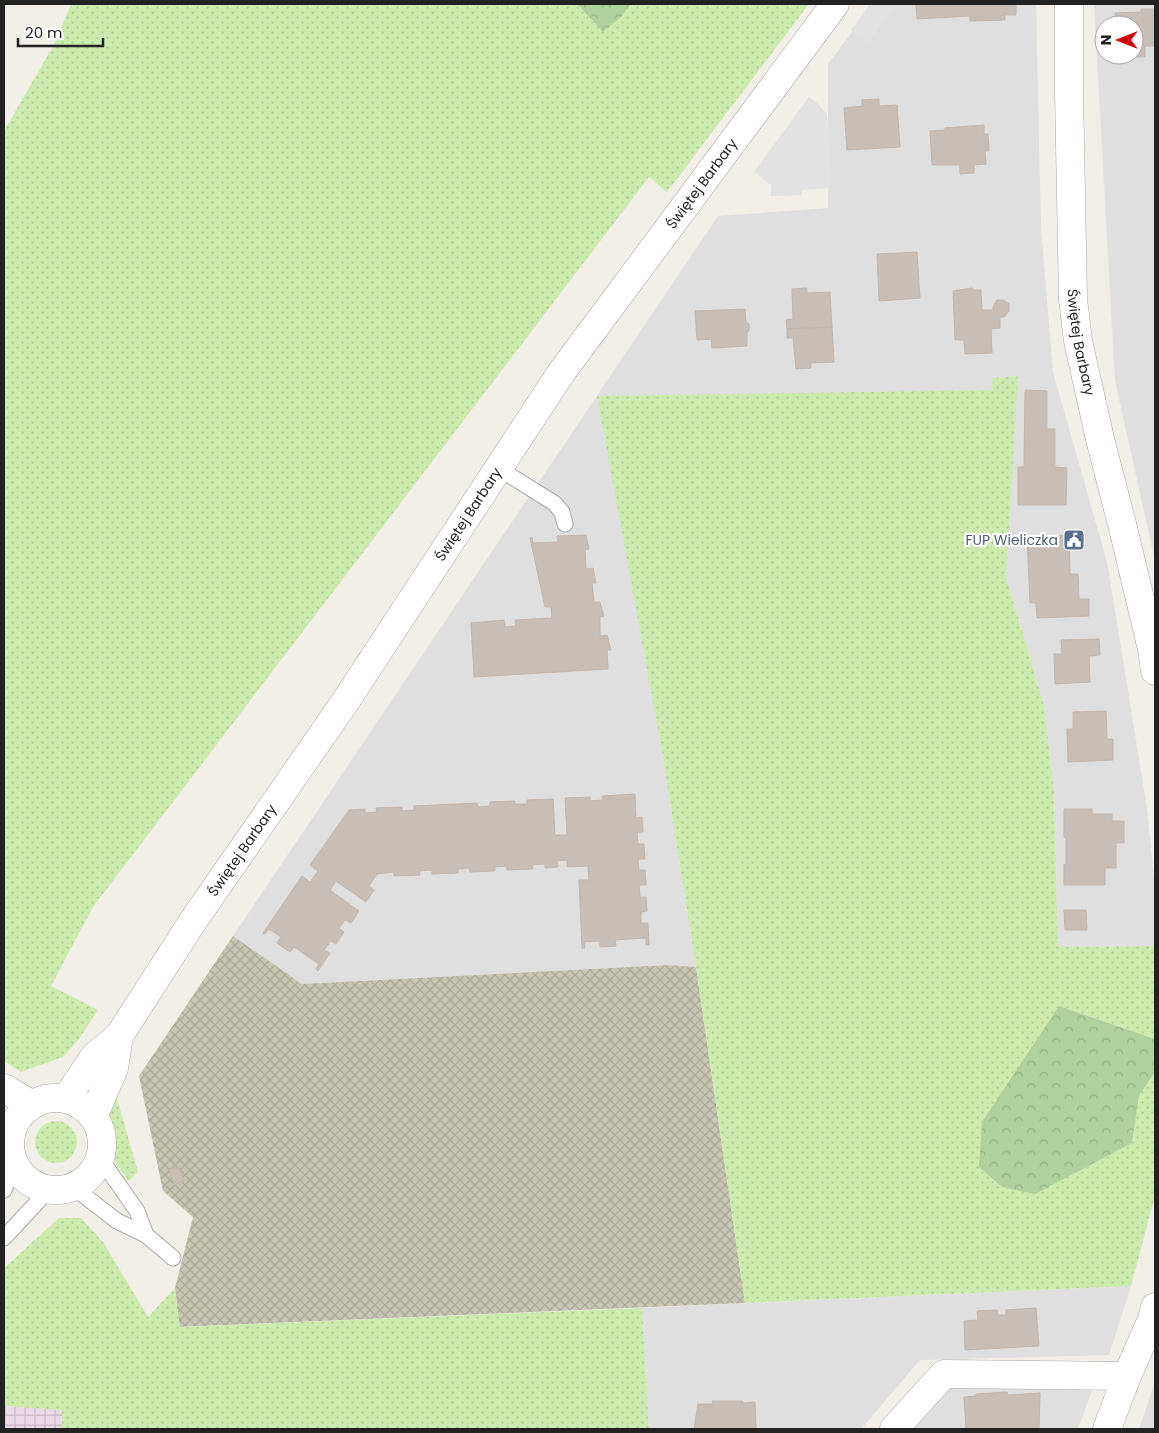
<svg xmlns="http://www.w3.org/2000/svg" width="1159" height="1433" viewBox="0 0 1159 1433" font-family="Poppins,sans-serif">
	<style>
		.residential { fill: #e0dfdf; fill-rule: evenodd }
		.industrial { fill: url(#industrial-grid) }
		.construction { fill: url(#construction-cross-hatch) }
		.grass { fill: url(#grass-dots) }
		.forest { fill: url(#forest-crowns) }
		.parking { fill: #e2e2e2 }
		.building { fill: #c7beb7; stroke: #c4b5aa }
		.lines { fill: none; stroke-linecap: round; stroke-linejoin: round }
		.service-casing { stroke: #a9a9a9; stroke-width: 17 }
		.minor-casing { stroke: #a9a9a9; stroke-width: 29 }
		.tertiary-casing { stroke: #a9a9a9; stroke-width: 29 }
		.service { stroke: #fff; stroke-width: 15 }
		.minor { stroke: #fff; stroke-width: 28 }
		.tertiary { stroke: #fff; stroke-width: 28 }
		.labels { text-anchor: middle; stroke-width: 4.5; stroke-linejoin: round; paint-order: stroke }
		.street-label { font-size: 14px; fill: #222; stroke: #fff }
		.service-label { font-size: 14px; fill: #4e5e75; stroke: #fff; text-anchor: end }
	</style>
	<defs>
		<pattern id="industrial-grid" width="8" height="8" patternUnits="userSpaceOnUse" patternTransform="scale(1.25)"><rect width="8" height="8" fill="#ebdae8"/><path d="M0 4h8M4 0v8" fill="none" stroke="#c9bbc7"/></pattern>
		<pattern id="construction-cross-hatch" width="8" height="8" patternUnits="userSpaceOnUse" patternTransform="scale(1.25)"><rect width="8" height="8" fill="#c7c6b3"/><path d="M0 0l8 8M0 8l8-8" fill="none" stroke="#abaa9a"/></pattern>
		<pattern id="grass-dots" width="8" height="8" patternUnits="userSpaceOnUse" patternTransform="scale(1.25)"><rect width="8" height="8" fill="#ceebaf"/><path d="M2 2h.1M6 6h.1" fill="none" stroke="#b1c996" stroke-width="1.8" stroke-linecap="round"/></pattern>
		<pattern id="forest-crowns" width="20" height="18" patternUnits="userSpaceOnUse" patternTransform="scale(1.25)"><rect width="20" height="18" fill="#aed19d"/><path d="M2 6a3 3 0 1 1 6 0M12 15a3 3 0 1 1 6 0" fill="none" stroke="#95b387"/></pattern>
	</defs>
	<rect width="100%" height="100%" fill="#f2eee8"/>
	<!-- residential -->
	<g class="residential">
		<polygon points="873,4 1036,4 1041,228 1053,372 1107,562 1147,808 1155,889 1155,946 1058,947 1054,790 1044,705 1006,577 1017,376 993,378 992,390 661,746 696,967 669,965 302,984 233,936 718,216 828,208 828,64"/>
		<path d="M1094,4H1155V561L1115,381ZM1104,25H1134V55H1104Z"/>
		<polygon points="1131,1286 1109,1355 920,1360 861,1429 649,1429 642,1308"/>
		<polygon points="1155,1382 1155,1429 1139,1429"/>
		<polygon points="952,1385 1094,1385 1078,1429 914,1429"/>
	</g>
	<!-- industrial -->
	<polygon class="industrial" points="4,1406 63,1410 62,1429 4,1429"/>
	<!-- construction -->
	<polygon class="construction" points="233,936 302,984 669,965 696,967 745,1303 179,1327 175,1288 193,1217 163,1191 139,1076"/>
	<!-- grass -->
	<g class="grass">
		<polygon points="71,4 577,4 603,31 621,16 630,4 809,4 667,192 649,177 93,907 51,986 98,1010 79,1039 63,1057 21,1072 4,1061 4,131 56,41"/>
		<polygon points="1018,376 1006,577 1044,705 1054,790 1058,947 1155,946 1155,1039 1059,1006 1132,1143 1139,1096 1155,1072 1155,1196 1131,1286 745,1303 696,967 661,746 597,396 992,390 993,378"/>
		<polygon points="116,1095 138,1172 129,1181 116,1164 112,1150 109,1106"/>
		<circle cx="56" cy="1142" r="21"/>
		<polygon points="59,1218 81,1218 103,1242 148,1317 175,1288 180,1327 642,1308 649,1429 62,1429 62,1410 4,1406 4,1268"/>
	</g>
	<!-- forest -->
	<g class="forest">
		<polygon points="577,4 630,4 622,16 603,32"/>
		<polygon points="1059,1006 1155,1039 1155,1072 1139,1096 1132,1143 1035,1194 1002,1187 979,1167 982,1122"/>
	</g>
	<!-- parking -->
	<g class="parking">
		<polygon points="870,4 897,4 868,43 851,30"/>
		<polygon points="809,97 818,104 827,114 831,188 802,190 802,195 771,196 771,185 754,172"/>
	</g>
	<!-- building -->
	<g class="building">
		<polygon points="916,4 1016,4 1016,15 1005,15 1005,20 970,21 970,16 917,19"/>
		<polygon points="1141,9 1155,9 1155,46 1145,46 1145,57 1117,57 1117,55 1134,55 1134,25 1116,25 1115,13 1141,12"/>
		<polygon points="879,99 879,106 897,105 900,147 847,150 844,108 862,106 862,100"/>
		<polygon points="984,125 984,134 988,134 989,151 985,151 986,164 974,165 974,173 960,174 960,165 932,165 930,131 945,130 945,128"/>
		<polygon points="917,252 920,298 879,301 877,254"/>
		<polygon points="807,288 807,293 830,292 832,327 787,329 786,320 793,319 792,289"/>
		<polygon points="972,288 974,290 981,290 982,310 993,310 993,306 997,300 1003,300 1009,304 1009,311 1004,317 1000,317 1000,328 991,329 992,353 965,354 964,340 955,340 953,291"/>
		<polygon points="745,309 746,322 749,324 749,330 747,333 747,346 712,348 711,339 697,340 695,311"/>
		<polygon points="832,327 834,362 811,363 811,368 796,369 793,338 787,338 787,329"/>
		<polygon points="1025,390 1047,391 1047,429 1055,429 1055,467 1067,468 1066,505 1018,505 1018,467 1024,467"/>
		<polygon points="586,535 589,549 585,550 586,569 593,568 596,583 592,583 594,602 600,602 604,616 600,617 600,636 607,635 611,650 607,650 608,669 474,677 471,623 504,620 505,627 516,626 515,620 552,618 551,607 545,607 530,538 532,537 533,543 558,542 557,536"/>
		<polygon points="1076,535 1069,537 1070,574 1078,574 1079,599 1089,599 1089,616 1037,618 1036,603 1030,603 1027,537"/>
		<polygon points="1099,639 1100,655 1089,656 1090,682 1055,684 1054,654 1062,654 1061,640"/>
		<polygon points="1106,711 1107,739 1113,739 1113,760 1068,762 1067,729 1073,729 1073,712"/>
		<polygon points="635,794 636,818 642,817 643,832 637,832 638,844 644,844 645,859 638,859 639,870 645,870 646,885 639,885 640,897 646,897 647,911 641,912 641,923 648,923 649,945 646,945 646,938 615,940 616,946 600,947 600,941 584,942 585,948 582,948 579,880 589,880 588,866 567,867 567,860 557,861 558,867 545,868 545,864 532,865 533,869 507,870 507,866 495,867 495,871 470,872 469,868 458,869 458,873 432,874 432,870 419,871 420,875 394,876 394,872 377,874 369,886 374,890 366,902 336,881 330,890 359,911 351,923 345,920 339,928 344,932 336,944 331,941 324,950 330,953 318,971 316,969 319,964 294,947 290,952 277,943 281,937 269,929 265,934 263,933 302,876 310,882 318,871 310,865 349,810 365,809 365,813 377,812 376,808 402,807 402,811 414,810 414,806 477,803 478,807 490,806 490,802 515,801 515,804 527,804 527,800 553,799 555,835 567,835 565,798 590,797 590,801 603,800 602,796"/>
		<polygon points="1064,809 1092,809 1092,814 1112,814 1112,821 1124,821 1124,843 1116,843 1116,868 1105,868 1105,885 1064,885 1064,864 1066,865 1066,838 1064,837"/>
		<polygon points="1064,910 1086,910 1087,930 1065,930"/>
		<polygon points="179,1167 184,1181 174,1185 169,1170"/>
		<polygon points="1036,1308 1039,1346 965,1350 964,1321 978,1320 977,1311 997,1310 998,1315 1006,1315 1006,1310"/>
		<polygon points="1007,1392 1008,1395 1040,1393 1039,1429 966,1429 964,1397 976,1396 976,1394"/>
		<polygon points="712,1401 743,1401 743,1403 755,1402 756,1429 694,1429 698,1404 713,1404"/>
	</g>
	<g class="lines">
		<!-- service casing -->
		<g class="service-casing">
			<g id="service">
				<polyline points="498,468 554,503 562,512 565,524"/>
				<polyline points="100,1158 137,1211 146,1235"/>
				<polyline points="73,1187 117,1221 146,1235 173,1258"/>
				<polyline points="4,1190 15,1165"/>
				<polyline points="4,1238 42,1197 53,1190"/>
			</g>
		</g>
		<!-- minor casing -->
		<g class="minor-casing">
			<g id="minor">
				<path id="s1" d="M1069,4V91L1073,299L1078,341L1100,439L1123,528L1152,649L1155,671"/>
				<polyline points="894,1429 944,1374 1127,1376"/>
				<polyline points="1107,1429 1127,1376 1152,1319 1155,1307"/>
			</g>
		</g>
		<!-- tertiary casing -->
		<g class="tertiary-casing">
			<g id="tertiary">
				<polyline points="4,1088 32,1105"/>
				<circle cx="56" cy="1144" r="46"/>
				<path id="s2" d="M66,1099L94,1057L119,1036L193,921L343,705L561,373L835,4"/>
				<polyline points="93,1117 114,1068 119,1036"/>
			</g>
		</g>
		<!-- service -->
		<use href="#service" class="service"/>
		<!-- minor -->
		<use href="#minor" class="minor"/>
		<!-- tertiary -->
		<use href="#tertiary" class="tertiary"/>
	</g>
	<!-- icons -->
	<defs>
		<g id="civic-square" transform="scale(1.125)"><rect x="-9" y="-9" width="18" height="18" rx="4" fill="#5c6f8a" stroke="#fff"/><path d="M-.6-6.5H3V-4.5H.6V-3L4-1V1h2V6H-6V1h2V-1L-.6-3ZM-1.2 2.5V6h2.4V2.5Z" fill="#fff"/></g>
	</defs>
	<g fill-rule="evenodd">
		<use href="#civic-square" x="1074" y="540"/>
	</g>
	<g class="labels">
		<!-- street labels -->
		<g class="street-label">
			<text dy="5" stroke="none"><textPath href="#s2" startOffset="1116">Świętej Barbary</textPath></text>
			<text dy="5" stroke="none"><textPath href="#s1" startOffset="339">Świętej Barbary</textPath></text>
			<text dy="5" stroke="none"><textPath href="#s2" startOffset="711">Świętej Barbary</textPath></text>
			<text dy="5" stroke="none"><textPath href="#s2" startOffset="306">Świętej Barbary</textPath></text>
		</g>
		<!-- service labels -->
		<g class="service-label">
			<text x="1058" y="545">FUP Wieliczka</text>
		</g>
	</g>
	<!-- border -->
	<rect width="1159" height="1433" fill="none" stroke="#222222" stroke-width="10"/>
	<!-- north arrow -->
	<g transform="translate(1119 40) rotate(270)"><circle r="24" fill="#ffffff" stroke="#a7a7a7"/>
	<path d="M0-4L9 19L0 12L-9 19Z" fill="#d30006"/>
	<text y="-8" font-size="14" font-weight="bold" text-anchor="middle" fill="#222222">N</text>
	</g>
	<!-- scale -->
	<path d="M18 38v8h85v-8" fill="none" stroke="#222222" stroke-width="2.5"/>
	<text x="25" y="38" font-size="15" fill="#222222" stroke="#ffffff" stroke-width="4" paint-order="stroke">20 m</text>
</svg>
